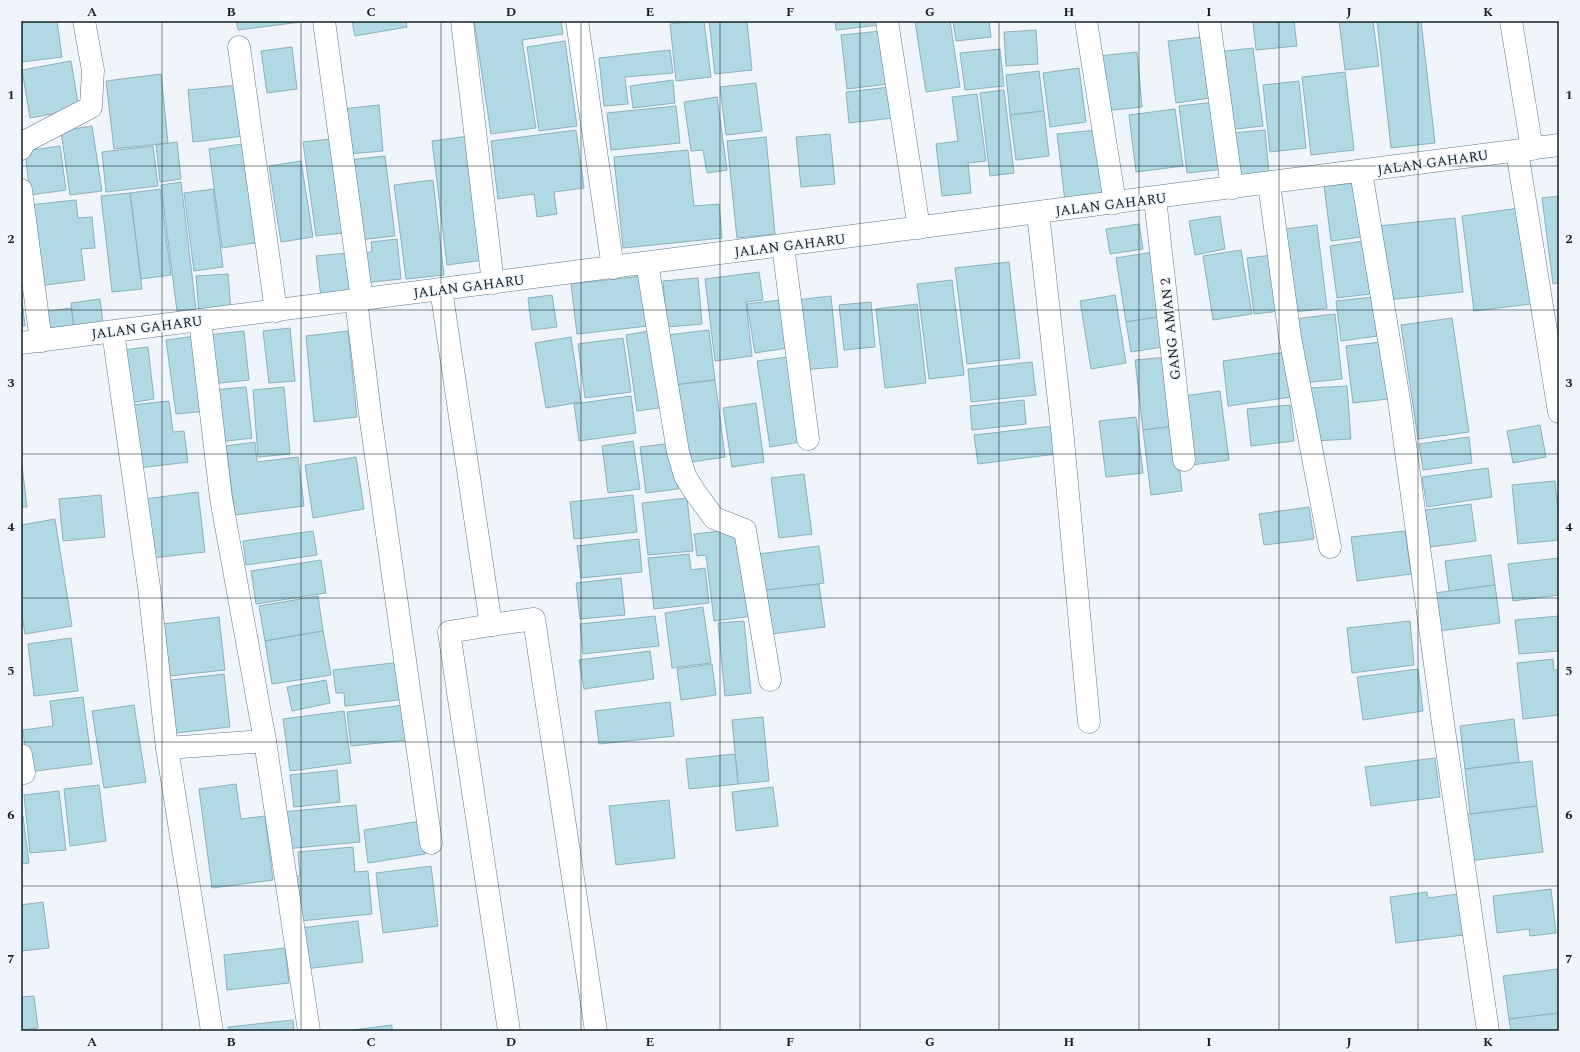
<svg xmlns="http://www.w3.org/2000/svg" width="1580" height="1052" viewBox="0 0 1580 1052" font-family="Spectral,serif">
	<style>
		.building { fill: #b1d9e3; stroke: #8ab1bc }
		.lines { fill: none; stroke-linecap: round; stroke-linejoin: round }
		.minor-casing { stroke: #5c798c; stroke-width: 23 }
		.minor { stroke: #fff; stroke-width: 22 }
		.grid { fill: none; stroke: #142027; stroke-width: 1; stroke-opacity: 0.55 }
		.labels { text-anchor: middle; stroke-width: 3; stroke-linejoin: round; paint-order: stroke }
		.street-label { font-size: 14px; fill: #142027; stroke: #eff5fa }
		.neatline { fill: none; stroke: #142027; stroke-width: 1.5 }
		.grid-label { font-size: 13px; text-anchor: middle; font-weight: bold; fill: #142027 }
	</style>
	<rect width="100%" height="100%" fill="#eff5fa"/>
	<!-- building -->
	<g class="building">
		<polygon points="21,21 57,21 62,57 22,62"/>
		<polygon points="236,21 300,21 301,22 238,30"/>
		<polygon points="352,21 406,21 407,27 355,36"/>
		<polygon points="474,21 561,21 563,34 522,40 536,128 491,134"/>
		<polygon points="693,21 704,21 711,77 676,81 670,24"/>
		<polygon points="709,21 747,21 752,70 715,74"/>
		<polygon points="835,21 879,21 879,25 836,30"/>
		<polygon points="915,21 950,21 960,87 926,92"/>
		<polygon points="953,21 989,21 991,37 956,41"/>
		<polygon points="1253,21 1294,21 1297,46 1256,50"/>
		<polygon points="1339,21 1373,21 1379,66 1345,70"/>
		<polygon points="1377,21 1421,21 1435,143 1391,148"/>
		<polygon points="1036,30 1038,64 1006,66 1004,32"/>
		<polygon points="882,31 888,84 847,89 841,35"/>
		<polygon points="1203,37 1210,98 1176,103 1168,41"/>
		<polygon points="565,41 577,126 539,131 527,47"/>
		<polygon points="292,47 297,89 267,93 261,51"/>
		<polygon points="1253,48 1263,126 1227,130 1217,52"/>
		<polygon points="1000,49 1004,86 965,90 960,53"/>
		<polygon points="670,50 673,73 625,77 628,104 604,106 599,58"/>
		<polygon points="1137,52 1142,107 1103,111 1098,56"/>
		<polygon points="71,61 79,109 30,118 22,70"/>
		<polygon points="1079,68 1086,122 1050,127 1043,73"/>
		<polygon points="1039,71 1044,111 1010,115 1006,75"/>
		<polygon points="1345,72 1354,150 1311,155 1302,77"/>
		<polygon points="161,74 168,143 114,149 106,81"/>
		<polygon points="673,80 675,103 633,108 630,86"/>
		<polygon points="1299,81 1306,148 1270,152 1263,85"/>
		<polygon points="756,83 762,131 726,135 720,87"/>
		<polygon points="238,85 244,136 193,142 188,90"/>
		<polygon points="890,87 893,118 849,123 846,92"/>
		<polygon points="1004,90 1014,173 990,176 980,93"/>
		<polygon points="977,94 986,161 968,163 971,193 942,196 936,144 958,141 952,97"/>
		<polygon points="717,97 727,170 707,173 703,150 691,151 684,102"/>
		<polygon points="1216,102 1224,169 1187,173 1179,106"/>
		<polygon points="379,105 383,151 347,154 342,109"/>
		<polygon points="676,106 680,143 611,150 607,113"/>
		<polygon points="1175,109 1183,166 1136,172 1129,115"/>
		<polygon points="1044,111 1049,156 1016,160 1010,115"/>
		<polygon points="92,126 102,191 70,195 61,131"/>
		<polygon points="576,130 584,188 554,192 557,214 537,217 534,194 498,199 491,141"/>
		<polygon points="1097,130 1105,197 1065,202 1057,134"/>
		<polygon points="1265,130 1269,173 1236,176 1232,133"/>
		<polygon points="830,134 835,184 801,187 796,137"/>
		<polygon points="469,136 484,260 447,265 432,141"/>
		<polygon points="766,137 775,234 737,238 727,141"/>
		<polygon points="330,139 343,233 316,236 303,142"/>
		<polygon points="177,142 181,179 160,182 156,145"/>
		<polygon points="248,143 261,242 222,248 209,149"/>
		<polygon points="60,146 66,190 30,195 25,151"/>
		<polygon points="153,146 158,186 106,192 102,152"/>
		<polygon points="688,150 694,206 719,204 722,238 623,248 614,157"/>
		<polygon points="385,156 395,236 359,240 349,160"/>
		<polygon points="301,161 313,237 281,242 269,166"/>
		<polygon points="433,180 444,275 406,279 394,185"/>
		<polygon points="181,182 196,309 177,311 161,185"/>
		<polygon points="1356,183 1362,237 1331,241 1324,186"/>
		<polygon points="160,189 171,275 141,279 130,193"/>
		<polygon points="213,189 223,267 194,271 184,193"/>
		<polygon points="130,193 142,289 112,292 101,196"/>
		<polygon points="1559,196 1559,283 1553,284 1542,198"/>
		<polygon points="76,200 78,218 92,217 95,248 81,249 85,280 38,286 29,205"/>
		<polygon points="1519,208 1531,304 1474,311 1462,216"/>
		<polygon points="1220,216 1225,249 1195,255 1189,221"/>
		<polygon points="1455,218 1463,292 1387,300 1379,226"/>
		<polygon points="1139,224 1143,249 1110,254 1106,229"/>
		<polygon points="1317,225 1327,308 1295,312 1285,229"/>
		<polygon points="397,239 401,279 363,283 361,253 372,252 371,242"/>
		<polygon points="1363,241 1370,294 1337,298 1330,246"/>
		<polygon points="1241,250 1252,314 1213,320 1203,256"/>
		<polygon points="1153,252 1163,316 1126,322 1116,258"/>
		<polygon points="348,253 352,293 321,297 316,256"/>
		<polygon points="1272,255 1280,311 1254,314 1247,258"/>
		<polygon points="1009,262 1020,358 967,364 955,268"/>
		<polygon points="759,272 763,300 746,302 752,356 715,361 705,279"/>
		<polygon points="228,274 231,311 199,314 196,276"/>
		<polygon points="643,276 648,326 577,334 571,284"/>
		<polygon points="698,278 702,324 667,327 663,281"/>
		<polygon points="952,280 964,375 929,379 917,284"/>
		<polygon points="21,292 25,326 21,326"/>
		<polygon points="552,295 557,327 532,330 528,298"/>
		<polygon points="1115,295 1126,363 1091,369 1080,301"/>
		<polygon points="831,296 838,367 801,370 796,300"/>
		<polygon points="1373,297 1378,336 1341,341 1336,301"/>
		<polygon points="100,299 103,323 74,328 71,303"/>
		<polygon points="780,300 787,348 755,353 747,304"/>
		<polygon points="871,302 875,347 844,350 839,305"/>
		<polygon points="917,304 926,383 885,388 876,309"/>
		<polygon points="71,308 74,328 45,332 42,312"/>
		<polygon points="1335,314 1342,379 1302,383 1294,319"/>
		<polygon points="1163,316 1168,346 1131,352 1126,322"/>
		<polygon points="1452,318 1469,432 1418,439 1401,325"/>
		<polygon points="290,328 295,381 269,383 263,331"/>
		<polygon points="655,330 666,407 637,411 626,335"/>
		<polygon points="709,330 715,380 674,385 668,335"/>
		<polygon points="244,331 249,380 211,384 207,335"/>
		<polygon points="348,331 357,417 314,422 306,336"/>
		<polygon points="196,336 206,411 176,414 166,340"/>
		<polygon points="571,337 581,402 546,408 535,343"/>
		<polygon points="623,338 631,392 585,398 578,344"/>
		<polygon points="1381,342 1388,399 1353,403 1346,346"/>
		<polygon points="148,347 154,399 129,403 123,350"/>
		<polygon points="1286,352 1292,397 1228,406 1223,361"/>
		<polygon points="787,357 800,442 770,447 757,361"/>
		<polygon points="1167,357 1175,426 1143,430 1135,360"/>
		<polygon points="1032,362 1036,395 971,402 968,369"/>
		<polygon points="715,380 725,457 684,463 674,385"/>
		<polygon points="1347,386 1351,439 1314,441 1309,388"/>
		<polygon points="246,387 252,438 219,442 213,390"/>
		<polygon points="284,387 290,454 258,457 253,390"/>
		<polygon points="1220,391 1229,460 1192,465 1183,396"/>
		<polygon points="631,396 636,433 579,441 574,404"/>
		<polygon points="1024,400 1026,424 972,430 970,406"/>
		<polygon points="169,401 173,432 184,431 188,462 139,468 131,405"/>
		<polygon points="756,403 764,462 732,467 723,408"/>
		<polygon points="1290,405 1294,441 1251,446 1247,409"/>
		<polygon points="1136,417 1143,473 1106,477 1099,421"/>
		<polygon points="1540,425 1546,457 1513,463 1507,431"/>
		<polygon points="1053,426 1056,454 978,464 974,435"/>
		<polygon points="1175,426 1182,491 1151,495 1143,430"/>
		<polygon points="1469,437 1472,463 1423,470 1419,444"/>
		<polygon points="633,441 640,489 608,493 602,446"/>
		<polygon points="255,442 257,462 298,457 304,506 235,515 226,446"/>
		<polygon points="672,443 678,489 646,493 640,447"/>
		<polygon points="356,457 364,509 313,518 305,465"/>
		<polygon points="21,458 27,507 21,507"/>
		<polygon points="1488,468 1492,497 1427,507 1422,477"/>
		<polygon points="804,474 812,534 779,538 771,478"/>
		<polygon points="1555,481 1559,521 1559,540 1518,544 1512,485"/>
		<polygon points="198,492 205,552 152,558 145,499"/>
		<polygon points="101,495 105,537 63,541 59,499"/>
		<polygon points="633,495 637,532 574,539 570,502"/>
		<polygon points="687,498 693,551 648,555 642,503"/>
		<polygon points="1471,504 1476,541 1430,547 1425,510"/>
		<polygon points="1309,507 1314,539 1264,545 1259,514"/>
		<polygon points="55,519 72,626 25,634 21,609 21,525"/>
		<polygon points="738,529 753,616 714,621 706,555 697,556 694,534"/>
		<polygon points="313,531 317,555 246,565 243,541"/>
		<polygon points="1405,531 1411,574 1357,581 1351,537"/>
		<polygon points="639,539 642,572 581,578 577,546"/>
		<polygon points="819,546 824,583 764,591 759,554"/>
		<polygon points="689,554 691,570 705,568 709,603 654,609 648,558"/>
		<polygon points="1491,555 1495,585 1449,591 1445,561"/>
		<polygon points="1558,558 1559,595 1513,601 1508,564"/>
		<polygon points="321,560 326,593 256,604 251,571"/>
		<polygon points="621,578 625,615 580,619 576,583"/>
		<polygon points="819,584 825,627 772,634 766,590"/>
		<polygon points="1495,585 1500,623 1439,631 1435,593"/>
		<polygon points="318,596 323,631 265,641 259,606"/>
		<polygon points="703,607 711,663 672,668 665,613"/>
		<polygon points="655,616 659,646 583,654 580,624"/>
		<polygon points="1559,616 1559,651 1519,654 1515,620"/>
		<polygon points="219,617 225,670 169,676 163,624"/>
		<polygon points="744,621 751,693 725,696 718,623"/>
		<polygon points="1410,621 1414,665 1352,673 1347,628"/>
		<polygon points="323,631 331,675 272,684 265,641"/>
		<polygon points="71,638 78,691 34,696 28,644"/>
		<polygon points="650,651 654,679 584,689 579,660"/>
		<polygon points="1553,659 1554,670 1559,670 1559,715 1523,719 1517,663"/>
		<polygon points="401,662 407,699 345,706 344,693 336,693 333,670"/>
		<polygon points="712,664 716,695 681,700 677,669"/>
		<polygon points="1418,669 1423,711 1363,720 1357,677"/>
		<polygon points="224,674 230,727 176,733 171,680"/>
		<polygon points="326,680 330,703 292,711 287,687"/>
		<polygon points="83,697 92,764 28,772 23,730 53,726 50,701"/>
		<polygon points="670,702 674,736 599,744 595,711"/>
		<polygon points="134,705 146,782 104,788 92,711"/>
		<polygon points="404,705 408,740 351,746 347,712"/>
		<polygon points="344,711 351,763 290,771 283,719"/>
		<polygon points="763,717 769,781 738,784 732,720"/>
		<polygon points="1514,719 1519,762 1465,769 1460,726"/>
		<polygon points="735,754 738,784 689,789 686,759"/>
		<polygon points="1435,758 1440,797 1371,806 1365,767"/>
		<polygon points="1532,761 1537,806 1470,814 1465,769"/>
		<polygon points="337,770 340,802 294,807 290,775"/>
		<polygon points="236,784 241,819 265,816 273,880 212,888 199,789"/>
		<polygon points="99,785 106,841 70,846 64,789"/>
		<polygon points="773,787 778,826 736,831 732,792"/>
		<polygon points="59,791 66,850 30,853 24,795"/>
		<polygon points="669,800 675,858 616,865 609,806"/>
		<polygon points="356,805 360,842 285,849 282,812"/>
		<polygon points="1537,806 1543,852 1468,861 1462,815"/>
		<polygon points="21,816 23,816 29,863 21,864"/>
		<polygon points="421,821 425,854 368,863 364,830"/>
		<polygon points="353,847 355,872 368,871 372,914 300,921 296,876 300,876 298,852"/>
		<polygon points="431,866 438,926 383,933 376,873"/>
		<polygon points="1551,889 1556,933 1530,936 1529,929 1497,933 1493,896"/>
		<polygon points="1427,892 1428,898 1458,894 1464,935 1396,943 1390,897"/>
		<polygon points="43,902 49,948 21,951 21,905"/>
		<polygon points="358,921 363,962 305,969 300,928"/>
		<polygon points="285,948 289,983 227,990 224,955"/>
		<polygon points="1557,969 1559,987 1559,1013 1509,1019 1503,976"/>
		<polygon points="34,996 38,1028 21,1030 21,997"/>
		<polygon points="1559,1013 1559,1031 1511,1031 1509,1019"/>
		<polygon points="293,1020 294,1031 229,1031 228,1027"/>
		<polygon points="392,1025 392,1031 344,1031"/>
	</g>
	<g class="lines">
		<!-- minor casing -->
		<g class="minor-casing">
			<g id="minor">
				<polyline points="324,21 362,300"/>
				<polyline points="462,21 493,283"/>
				<polyline points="577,21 613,268"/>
				<polyline points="887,21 919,228"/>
				<polyline points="1086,21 1115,203"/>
				<polyline points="1209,21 1232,188"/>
				<polyline points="1511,21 1532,149"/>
				<polyline points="239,47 276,311"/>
				<polyline points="21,149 24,142 91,107 93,70 84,21"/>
				<polyline points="1517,151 1559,412"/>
				<polyline points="1361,172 1399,400 1443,723 1488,1031"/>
				<polyline points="1269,184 1290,337 1330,547"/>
				<polyline points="21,190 41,341"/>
				<polyline points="1155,198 1184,460"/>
				<polyline points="1038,213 1062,429 1089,722"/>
				<polyline points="783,246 808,439"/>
				<polyline points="647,263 678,452 685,476 695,492 714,518 745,530 770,680"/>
				<polyline points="441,289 491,625 534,619 596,1031"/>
				<polyline points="356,300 371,421 431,843"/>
				<polyline points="200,320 221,498 265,741"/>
				<polyline points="113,332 149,587 167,748 265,741 309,1031"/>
				<polyline points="21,343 1559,145"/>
				<polyline points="491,625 449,632 509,1031"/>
				<polyline points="167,748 212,1031"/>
				<polyline points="21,755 24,773"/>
			</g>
		</g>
		<!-- minor -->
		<use href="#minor" class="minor"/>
	</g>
	<!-- grid -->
	<path class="grid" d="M162,21V1031M301,21V1031M441,21V1031M581,21V1031M720,21V1031M860,21V1031M999,21V1031M1139,21V1031M1279,21V1031M1418,21V1031M21,166H1559M21,310H1559M21,454H1559M21,598H1559M21,742H1559M21,886H1559"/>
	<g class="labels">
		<!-- street labels -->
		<g class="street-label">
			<text transform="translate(1433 162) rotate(-8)" y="5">JALAN GAHARU</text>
			<text transform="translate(1111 204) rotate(-7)" y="5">JALAN GAHARU</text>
			<text transform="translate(790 245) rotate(-7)" y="5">JALAN GAHARU</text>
			<text transform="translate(469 286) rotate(-7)" y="5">JALAN GAHARU</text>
			<text transform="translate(147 327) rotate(-7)" y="5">JALAN GAHARU</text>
			<text transform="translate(1170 329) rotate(-96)" y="5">GANG AMAN 2</text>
		</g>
	</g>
	<!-- border -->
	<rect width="1580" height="1052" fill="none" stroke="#eff5fa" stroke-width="44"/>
	<rect x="22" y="22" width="1536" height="1008" class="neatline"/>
	<g class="grid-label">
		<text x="92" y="16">A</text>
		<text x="231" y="16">B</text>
		<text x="371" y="16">C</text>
		<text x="511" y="16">D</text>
		<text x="650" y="16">E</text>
		<text x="790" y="16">F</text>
		<text x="930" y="16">G</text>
		<text x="1069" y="16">H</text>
		<text x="1209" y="16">I</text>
		<text x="1349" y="16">J</text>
		<text x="1488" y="16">K</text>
		<text x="11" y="99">1</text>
		<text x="1569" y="99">1</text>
		<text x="11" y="243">2</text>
		<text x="1569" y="243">2</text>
		<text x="11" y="387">3</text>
		<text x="1569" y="387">3</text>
		<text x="11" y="531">4</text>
		<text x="1569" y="531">4</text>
		<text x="11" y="675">5</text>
		<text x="1569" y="675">5</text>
		<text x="11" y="819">6</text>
		<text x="1569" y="819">6</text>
		<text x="11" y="963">7</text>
		<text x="1569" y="963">7</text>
		<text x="92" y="1046">A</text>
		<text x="231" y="1046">B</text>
		<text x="371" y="1046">C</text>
		<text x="511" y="1046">D</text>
		<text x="650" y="1046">E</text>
		<text x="790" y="1046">F</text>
		<text x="930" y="1046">G</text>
		<text x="1069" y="1046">H</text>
		<text x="1209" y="1046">I</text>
		<text x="1349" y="1046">J</text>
		<text x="1488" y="1046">K</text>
	</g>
</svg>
